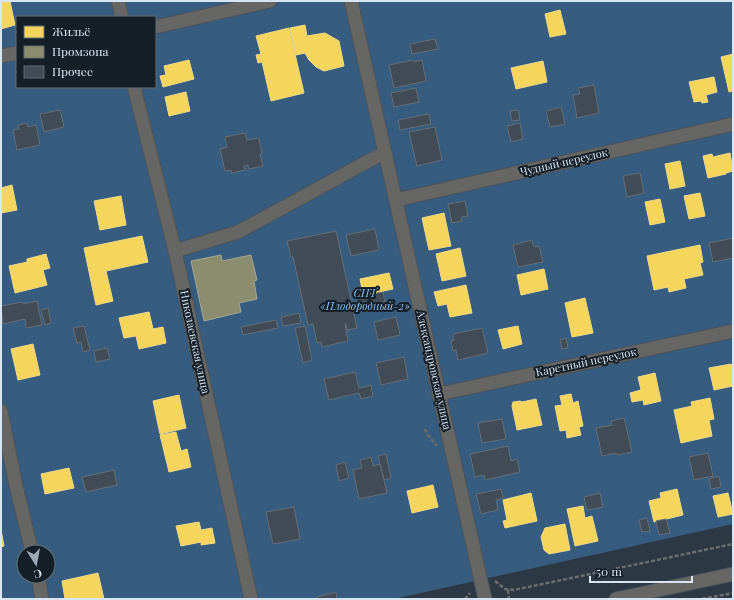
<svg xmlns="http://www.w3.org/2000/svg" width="734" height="600" viewBox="0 0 734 600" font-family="'Playfair Display',serif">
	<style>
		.green { fill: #365c7f; fill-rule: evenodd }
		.homes { fill: #f6d55c; stroke: #edda89 }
		.industry { fill: #8c8c6e; stroke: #a3a796 }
		.building { fill: #414c56; stroke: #646e78 }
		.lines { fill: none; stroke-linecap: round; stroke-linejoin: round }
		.minor-casing { stroke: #49545d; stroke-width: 15 }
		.path { stroke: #6b6e6f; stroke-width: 2.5; stroke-dasharray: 4 2; stroke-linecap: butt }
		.minor { stroke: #666664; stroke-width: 13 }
		.labels { text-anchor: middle; stroke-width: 4; stroke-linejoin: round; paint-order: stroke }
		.street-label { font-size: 11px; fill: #d8e6f3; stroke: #141f28 }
		.park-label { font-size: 11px; font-style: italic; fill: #8fc5f7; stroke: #141f28 }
	</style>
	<rect width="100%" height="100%" fill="#2c3844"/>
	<!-- green -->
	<path class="green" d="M1,1H733V524L394,599H1ZM17,17H155V87H17ZM24,552H48V576H24Z"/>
	<!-- homes -->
	<g class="homes">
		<polygon points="1,1 10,1 15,25 1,29"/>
		<polygon points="560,10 566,34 550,37 545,14"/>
		<polygon points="305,25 307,36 325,33 339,41 344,66 324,71 316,67 309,60 305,53 296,55 290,28"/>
		<polygon points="289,28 304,93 271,101 262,62 258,63 256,55 261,54 256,36"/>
		<polygon points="733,54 733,91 729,92 721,57"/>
		<polygon points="189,60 194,79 163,87 160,76 166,75 164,66"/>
		<polygon points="543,61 547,82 516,89 511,68"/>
		<polygon points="714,77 717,92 706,95 708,102 702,103 701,101 694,102 689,82"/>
		<polygon points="186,92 190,111 169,116 165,97"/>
		<polygon points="730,153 733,171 726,173 726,174 708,178 703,156 712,154 713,157"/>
		<polygon points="680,161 685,186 670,189 665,164"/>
		<polygon points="12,185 17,210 1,213 1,188"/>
		<polygon points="700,193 705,216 689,219 684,196"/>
		<polygon points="121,196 126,225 100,230 94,201"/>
		<polygon points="660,199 665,222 650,225 645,202"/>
		<polygon points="444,213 451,246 429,250 422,218"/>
		<polygon points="142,236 148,262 106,271 113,301 96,305 84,248"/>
		<polygon points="700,245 703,262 700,263 703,275 684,279 686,288 669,292 668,287 654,290 647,256"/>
		<polygon points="460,248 466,276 442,281 436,254"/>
		<polygon points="46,254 50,268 43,270 47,285 15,293 9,266 27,262 27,259"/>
		<polygon points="544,269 548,289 521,295 517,275"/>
		<polygon points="389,273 393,289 370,294 369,288 362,289 360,279"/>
		<polygon points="466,285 472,313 450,317 447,304 438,306 434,292"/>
		<polygon points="585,298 593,333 572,337 565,303"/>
		<polygon points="149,312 153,329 163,327 166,343 139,349 136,336 124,338 119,318"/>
		<polygon points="518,326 522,344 503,349 498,330"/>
		<polygon points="33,344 40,375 18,380 11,349"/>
		<polygon points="731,364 733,370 733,386 714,390 709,368"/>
		<polygon points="655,373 661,401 644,405 643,400 632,402 630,393 641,390 638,377"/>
		<polygon points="571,394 573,403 578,401 583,426 579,427 581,435 567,438 566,430 560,431 555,406 562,405 560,396"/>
		<polygon points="179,395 186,428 160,434 153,401"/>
		<polygon points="710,398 714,419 709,420 712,436 681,443 674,410 692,406 691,402"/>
		<polygon points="536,399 542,425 517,430 512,406 513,402 520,401 522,402"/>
		<polygon points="176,432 181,451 187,449 191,467 169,472 160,435"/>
		<polygon points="69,468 74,488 45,494 41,474"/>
		<polygon points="433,485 438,507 412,513 407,491"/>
		<polygon points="677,489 683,515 654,522 649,501 661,498 660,493"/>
		<polygon points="531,493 537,521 505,528 503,521 507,520 503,500"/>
		<polygon points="728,493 733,514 718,517 713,496"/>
		<polygon points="583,506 585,518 592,516 598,541 575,546 567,509"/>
		<polygon points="199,522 201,530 212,528 215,543 201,545 201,542 181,546 176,526"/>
		<polygon points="565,524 570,550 549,554 544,550 541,537 545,528"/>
		<polygon points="1,530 4,546 1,547"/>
		<polygon points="98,573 104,599 65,599 62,581"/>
	</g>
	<!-- industry -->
	<polygon class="industry" points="221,255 222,261 251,255 257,280 254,281 257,299 239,303 241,312 204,321 191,261"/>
	<!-- building -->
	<g class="building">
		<polygon points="435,39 438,49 412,54 410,44"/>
		<polygon points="413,60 414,62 422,60 426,81 394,88 389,65"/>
		<polygon points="594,85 599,113 577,118 573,95 580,94 578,88"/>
		<polygon points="416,88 419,102 394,107 391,93"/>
		<polygon points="561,107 565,124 550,127 546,111"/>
		<polygon points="60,110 64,127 44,132 40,114"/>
		<polygon points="518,110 520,120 512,121 510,111"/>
		<polygon points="429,114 431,124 400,130 398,120"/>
		<polygon points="27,123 28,127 36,125 40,145 17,150 13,130 19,129 18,125"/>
		<polygon points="520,123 523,139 511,142 507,126"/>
		<polygon points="435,127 442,160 417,166 409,132"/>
		<polygon points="245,133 247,140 259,138 262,154 260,154 263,166 249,169 248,165 244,166 245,170 232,173 231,170 225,171 220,149 227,147 225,137"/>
		<polygon points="640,173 644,193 627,197 623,176"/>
		<polygon points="465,201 468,216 461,217 462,221 452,223 448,204"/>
		<polygon points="375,229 379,250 351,256 346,235"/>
		<polygon points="336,231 357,328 347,330 346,324 345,324 348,341 322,347 321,342 317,343 313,324 308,325 293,257 291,257 287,241"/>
		<polygon points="733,238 733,258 713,262 709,243"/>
		<polygon points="532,240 534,247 539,246 543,262 518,267 513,245"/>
		<polygon points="383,292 385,302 359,308 356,297"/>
		<polygon points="37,301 42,325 26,328 25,319 3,324 1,306 22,302 23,304"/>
		<polygon points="48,308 51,323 45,325 41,310"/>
		<polygon points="299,313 301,323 283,326 281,317"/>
		<polygon points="396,317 400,335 378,340 374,322"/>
		<polygon points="276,320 278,328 243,335 241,327"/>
		<polygon points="84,326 90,350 83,352 81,342 77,343 73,328"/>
		<polygon points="305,326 312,360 303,363 295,328"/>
		<polygon points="482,328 488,353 458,360 456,350 453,351 451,341 454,340 453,334"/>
		<polygon points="566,338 568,348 562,349 560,340"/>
		<polygon points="107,348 110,359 96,362 94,351"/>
		<polygon points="404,357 408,379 381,385 376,363"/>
		<polygon points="355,372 359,388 371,385 373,396 361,399 359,393 329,400 324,379"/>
		<polygon points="624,418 632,452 617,455 616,453 602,456 596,428 612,425 611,421"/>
		<polygon points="502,419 506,439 482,443 478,423"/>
		<polygon points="508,446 511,461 517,459 520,472 485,480 484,475 475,477 470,454"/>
		<polygon points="708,453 713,476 694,480 689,457"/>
		<polygon points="386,454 391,478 384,480 378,456"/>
		<polygon points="371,457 373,466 380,464 387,493 359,499 353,470 362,468 360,460"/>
		<polygon points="345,462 349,478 339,481 336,465"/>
		<polygon points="114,470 117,485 86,492 82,477"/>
		<polygon points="719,476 721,487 711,489 709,479"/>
		<polygon points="501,489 503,498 496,500 498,510 481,514 476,494"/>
		<polygon points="600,493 603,507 587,510 584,497"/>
		<polygon points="294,507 300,539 273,544 266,512"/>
		<polygon points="647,518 650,531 642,532 639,520"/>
		<polygon points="666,519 670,533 659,535 656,521"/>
		<polygon points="336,592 337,599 317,599 317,597"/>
	</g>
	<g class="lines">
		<!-- minor casing -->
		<g class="minor-casing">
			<g id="minor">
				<polyline points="118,1 122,17"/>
				<polyline points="351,1 485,599"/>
				<polyline points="155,27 270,1"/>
				<polyline points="1,56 17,53"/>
				<polyline points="134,87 175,251 251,599"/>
				<polyline points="396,200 733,124"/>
				<polyline points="175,251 238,232 385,152"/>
				<polyline points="439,394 733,331"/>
				<polyline points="1,411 16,486 32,552"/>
				<polyline points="38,576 42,599"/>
				<polyline points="616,599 733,574"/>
			</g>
		</g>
		<!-- path -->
		<g class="path">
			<polyline points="425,429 427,434 437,446"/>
			<polyline points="495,581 505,589 514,590 733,544"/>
			<polyline points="508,590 509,599"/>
			<polyline points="465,599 470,593"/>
			<polyline points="702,599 733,593"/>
		</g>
		<!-- minor -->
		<use href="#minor" class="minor"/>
	</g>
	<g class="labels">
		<!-- street labels -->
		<g class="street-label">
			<text transform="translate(564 162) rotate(-13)" y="4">Чудный переулок</text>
			<text transform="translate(195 342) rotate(78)" y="4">Николаевская улица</text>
			<text transform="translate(586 362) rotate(-12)" y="4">Каретный переулок</text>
			<text transform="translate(434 370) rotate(77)" y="4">Александровская улица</text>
		</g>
		<!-- park labels -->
		<g class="park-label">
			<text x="365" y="297">СНТ<tspan x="365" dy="13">«Плодородный-2»</tspan></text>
		</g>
	</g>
	<!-- border -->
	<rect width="734" height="600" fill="none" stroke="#d8e6f3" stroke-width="4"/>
	<!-- legend -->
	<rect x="16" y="16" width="140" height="72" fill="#141f28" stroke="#626f79"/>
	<rect x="24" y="26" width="20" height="12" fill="#f6d55c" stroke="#626f79"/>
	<text x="52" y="36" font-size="12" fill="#d8e6f3">Жильё</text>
	<rect x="24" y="46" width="20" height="12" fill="#8c8c6e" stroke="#626f79"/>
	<text x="52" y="56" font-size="12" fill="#d8e6f3">Промзона</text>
	<rect x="24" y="66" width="20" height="12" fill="#414c56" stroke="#626f79"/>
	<text x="52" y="76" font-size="12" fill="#d8e6f3">Прочее</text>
	<!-- north arrow -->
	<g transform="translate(36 564) rotate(169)"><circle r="19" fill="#141f28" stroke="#626f79"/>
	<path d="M0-3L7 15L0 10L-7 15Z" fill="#9ca9b6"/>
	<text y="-6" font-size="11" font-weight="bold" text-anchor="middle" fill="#d8e6f3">С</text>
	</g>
	<!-- scale -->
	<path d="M590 576v6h102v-6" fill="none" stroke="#d8e6f3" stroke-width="2"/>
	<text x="596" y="576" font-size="12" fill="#d8e6f3" stroke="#141f28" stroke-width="3" paint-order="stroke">50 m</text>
</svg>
